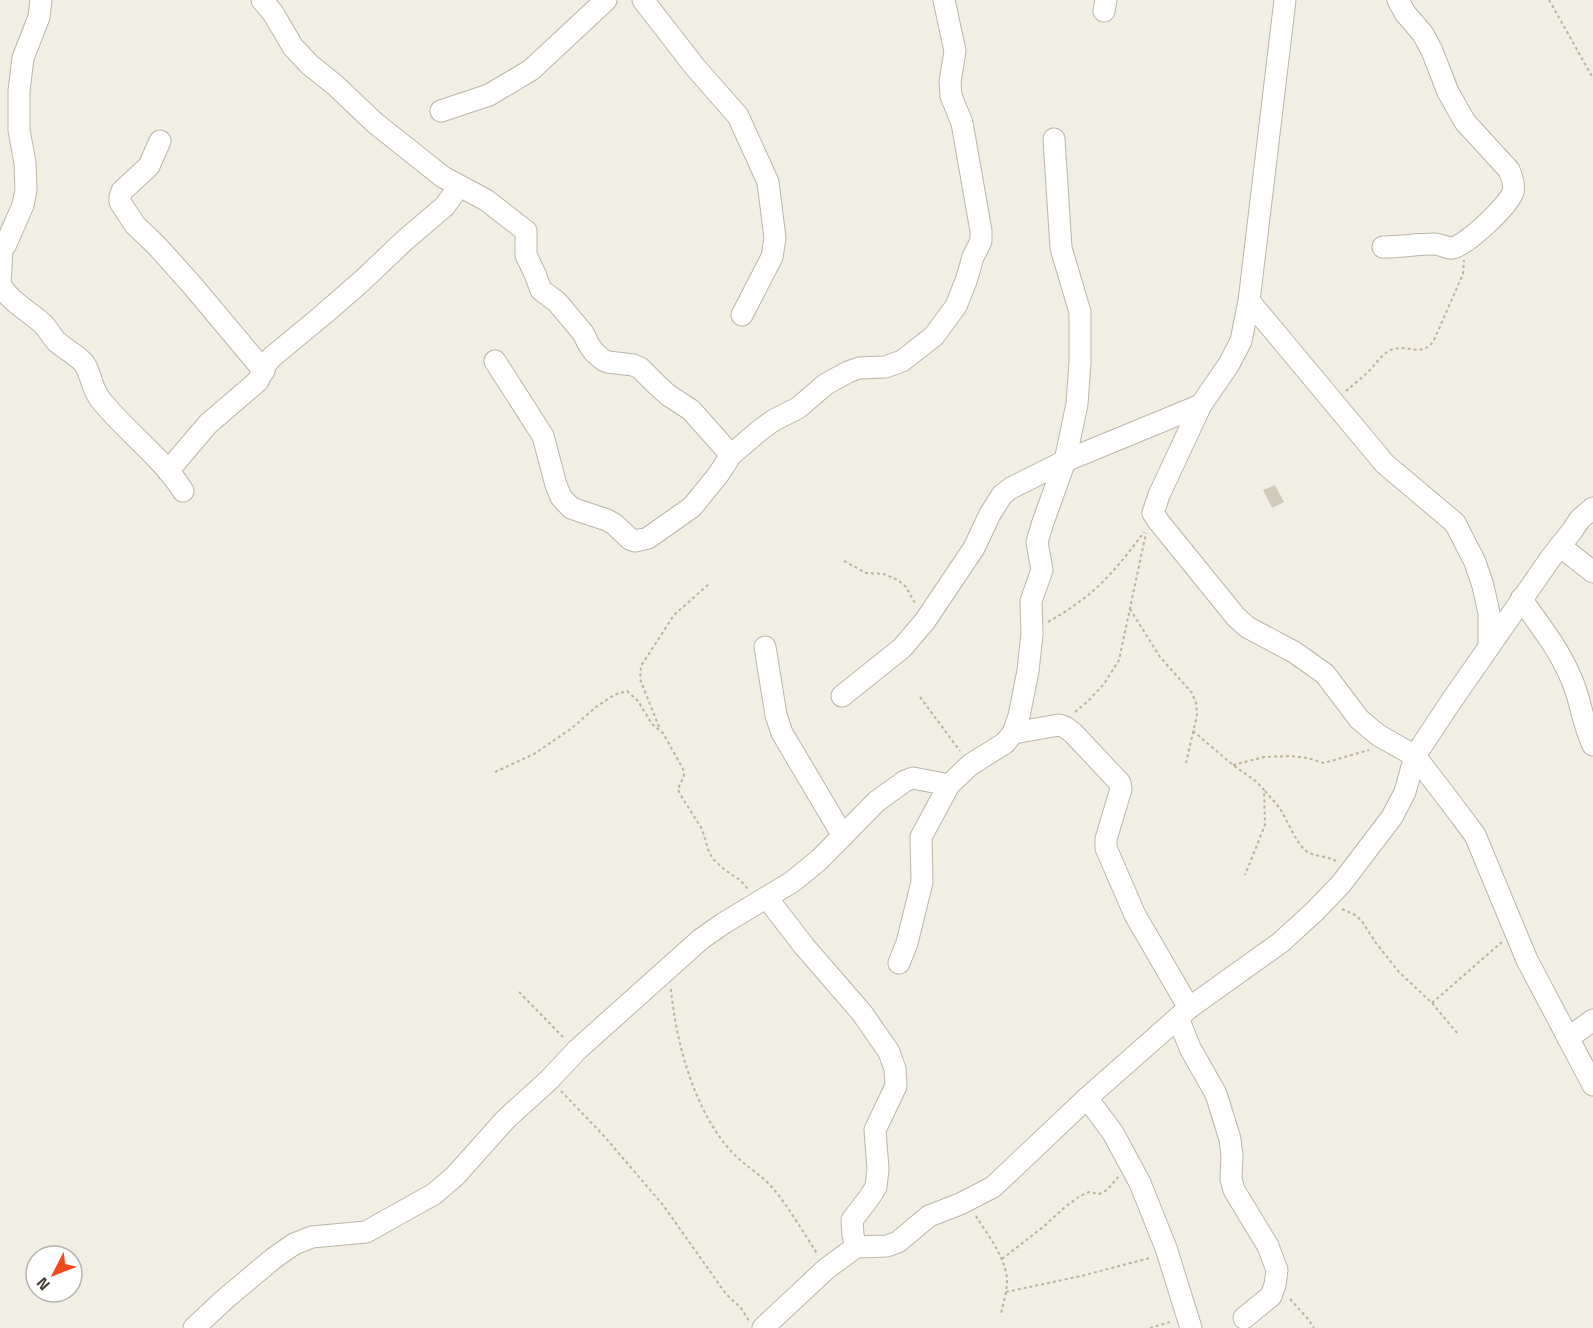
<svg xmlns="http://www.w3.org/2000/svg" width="1593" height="1328" viewBox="0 0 1593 1328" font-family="'Titillium Web',sans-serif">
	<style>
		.building { fill: #d2caba }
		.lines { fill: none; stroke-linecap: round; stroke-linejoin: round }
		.minor-casing { stroke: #bcb6a7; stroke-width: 23 }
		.path { stroke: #bdb399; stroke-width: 2; stroke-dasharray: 3 3; stroke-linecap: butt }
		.minor { stroke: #fff; stroke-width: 21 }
	</style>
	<rect width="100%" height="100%" fill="#f1eee4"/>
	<!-- building -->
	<polygon class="building" points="1275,485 1284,502 1272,508 1263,490"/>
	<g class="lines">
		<!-- minor casing -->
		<g class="minor-casing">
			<g id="minor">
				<polyline points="262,0 273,13 293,47 310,65 335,85 375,123 443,177 486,200 526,231 526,255 535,274 541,290 557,302 583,333 589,345 594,352 603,360 608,362 633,365 640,368 657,385 668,395 691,410 731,455"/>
				<polyline points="643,0 695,67 738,116 768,182 775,238 772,257 742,315"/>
				<polyline points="1285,0 1249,301 1241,341 1229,364 1201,405 1159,495 1153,513 1159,522 1236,617 1247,627 1294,652 1325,674 1359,719 1378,735 1415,756 1451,803 1475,835 1527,960 1593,1085"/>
				<polyline points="1104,11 1106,0"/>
				<polyline points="441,111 489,95 531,70 606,0"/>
				<polyline points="160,141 149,166 122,191 120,197 120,202 135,225 157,246 192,285 264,371"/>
				<path d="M1383,247C1400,247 1417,244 1434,244C1440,244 1446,248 1452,248C1466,246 1509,205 1513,192C1515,185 1512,177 1509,170L1465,122L1448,92L1432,51L1423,34L1405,13L1398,0"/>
				<path d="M2,250L0,283C7,300 29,311 43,324C48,329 52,337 57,342C65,349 75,354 83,362C91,371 91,388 100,399C125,431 162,457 183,491"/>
				<polyline points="0,252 6,244 23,205 26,190 25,163 19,130 19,91 23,58 39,17 41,0"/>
				<polyline points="1249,301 1385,464 1455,523 1475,562 1483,586 1489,613 1489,647"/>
				<polyline points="495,361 543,436 556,485 561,497 571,508 607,520 614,524 630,539 635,541 648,538 692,507 718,475 731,455 759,431 774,420 798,408 826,384 848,372 859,368 885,367 902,361 934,336 956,306 966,281 973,257 981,241 981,231 962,123 951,96 950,82 955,51 944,0"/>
				<polyline points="168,471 208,424 258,381 266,364 272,357 324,314 363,280 405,240 445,206 459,186"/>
				<polyline points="1560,546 1593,572"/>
				<path d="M1521,599C1539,624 1559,649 1571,678C1581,699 1582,723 1593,745"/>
				<polyline points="765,647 776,715 782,733 843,836"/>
				<polyline points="842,696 902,648 925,621 974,548 990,514 1002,495 1011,488 1065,461 1201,405"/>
				<polyline points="1013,733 1059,725 1065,727 1073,733 1120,783 1121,789 1106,839 1106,848 1135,915 1189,1008"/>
				<polyline points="767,898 804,946 862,1013 889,1052 895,1069 896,1086 875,1130 878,1169 876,1187 869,1198 852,1220 853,1235 856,1247"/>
				<polyline points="899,963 907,943 922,882 921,837 949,785 970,765 1005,743 1013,733 1019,716 1028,671 1032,634 1031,601 1042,570 1037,542 1042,525 1065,461 1077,404 1080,362 1080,312 1061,248 1054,139"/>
				<polyline points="1178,1018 1190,1048 1216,1094 1230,1139 1232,1156 1231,1179 1234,1190 1268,1246 1277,1270 1275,1285 1271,1296 1244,1318"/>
				<polyline points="1568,1038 1593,1020"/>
				<polyline points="1087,1098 1113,1133 1140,1183 1166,1248 1191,1328"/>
				<polyline points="194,1328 225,1299 274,1258 294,1244 312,1237 366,1232 434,1194 455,1176 506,1119 550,1079 577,1050 701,939 724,923 792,882 819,860 877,801 905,781 913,778 949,785"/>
				<polyline points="763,1328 826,1269 856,1247 887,1246 898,1242 929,1216 960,1204 993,1187 1087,1098 1189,1008 1280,943 1314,912 1341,884 1392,817 1405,792 1415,756 1450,703 1550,559 1572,531 1580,519 1593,508"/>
			</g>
		</g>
		<!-- path -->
		<g class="path">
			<polyline points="1549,0 1593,78"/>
			<path d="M1346,391C1354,384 1363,377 1371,369C1377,362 1382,354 1391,350C1407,343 1422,359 1434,340L1463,274L1464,260"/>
			<polyline points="844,561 866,573 884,574 898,580 906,587 915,603"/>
			<polyline points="1130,609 1160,657 1192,693 1196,703 1197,715 1186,763"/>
			<path d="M1048,622C1058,616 1067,611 1076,604C1103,586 1125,558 1144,532"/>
			<polyline points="920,697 960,751"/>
			<polyline points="1075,712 1088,701 1104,684 1119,660 1146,533"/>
			<polyline points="659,727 640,679 641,666 674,615 710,583"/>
			<polyline points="1193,731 1233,765 1257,782 1264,790 1265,825 1245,875"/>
			<polyline points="1233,765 1264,757 1290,756 1307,758 1324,763 1369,750"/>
			<polyline points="495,772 534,754 572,728 596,707 614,695 627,691 638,701 652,724 663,733 683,769 684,776 678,789 680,794 702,829 709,852 713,859 725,870 740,880 748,889"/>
			<path d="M1265,791C1270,797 1276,803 1280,809C1288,821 1295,841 1305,850C1314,858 1327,855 1336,861"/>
			<polyline points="1342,909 1355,915 1361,920 1376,943 1399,972 1432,1003 1458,1034"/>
			<path d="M671,989C676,1043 694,1109 730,1150C742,1164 759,1173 771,1186C789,1207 803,1232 818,1255"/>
			<polyline points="519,992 564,1038"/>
			<polyline points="1432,1003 1502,942"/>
			<polyline points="561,1091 604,1136 663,1205 726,1294 741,1308 749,1321"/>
			<path d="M976,1216C987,1234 1007,1259 1007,1281C1007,1292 1003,1304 1001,1314"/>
			<polyline points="1002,1259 1043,1227 1065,1207 1080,1196 1089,1192 1099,1194 1107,1190 1118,1177"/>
			<polyline points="1006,1292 1081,1276 1150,1258"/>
			<polyline points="1290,1299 1308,1319 1314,1328"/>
			<polyline points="1150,1328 1170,1322"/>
		</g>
		<!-- minor -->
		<use href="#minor" class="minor"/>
	</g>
	<!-- north arrow -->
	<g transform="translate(54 1274) rotate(228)"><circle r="28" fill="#ffffff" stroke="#b4b2ae" stroke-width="1.5"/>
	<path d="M0-4.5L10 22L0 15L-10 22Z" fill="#f0491c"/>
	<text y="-9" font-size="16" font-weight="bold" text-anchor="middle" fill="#433e34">N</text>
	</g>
</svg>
